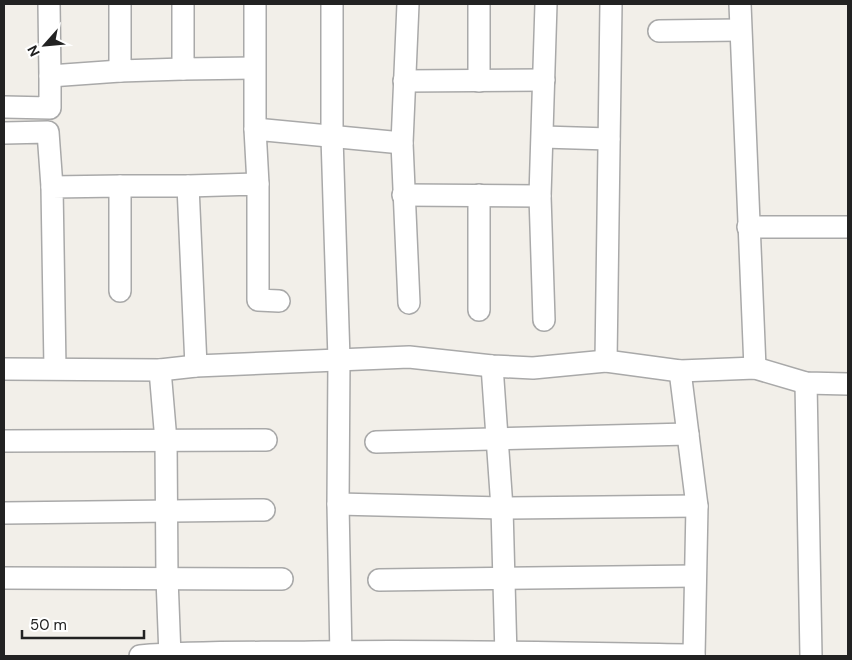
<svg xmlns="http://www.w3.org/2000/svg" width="852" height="660" viewBox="0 0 852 660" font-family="'DM Sans',sans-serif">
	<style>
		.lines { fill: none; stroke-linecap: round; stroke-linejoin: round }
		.minor-casing { stroke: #a9a9a9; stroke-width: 24 }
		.minor { stroke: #fff; stroke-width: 21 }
	</style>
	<rect width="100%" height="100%" fill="#f2efe9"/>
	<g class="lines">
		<!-- minor casing -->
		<g class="minor-casing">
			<g id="minor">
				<polyline points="49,4 50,76 120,71"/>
				<polyline points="120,4 120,71 183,69"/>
				<polyline points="183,4 183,69 254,68"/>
				<polyline points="332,4 332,137 339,359 338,504 341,656"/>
				<polyline points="408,4 402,143 409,303"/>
				<polyline points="740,4 755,368"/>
				<polyline points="659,31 740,30"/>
				<polyline points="404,81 544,80"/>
				<polyline points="479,81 479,4"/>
				<polyline points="4,107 50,108 50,76"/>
				<polyline points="255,129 255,4"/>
				<polyline points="4,133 48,132 52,187"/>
				<polyline points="543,137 609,139"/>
				<polyline points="258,184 255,129 402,143"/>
				<polyline points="120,186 188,186 196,366"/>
				<polyline points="188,186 258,184 258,300 279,301"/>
				<polyline points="403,195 540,196"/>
				<polyline points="479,195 479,310"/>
				<polyline points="748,227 848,227"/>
				<polyline points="544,320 540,196 546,4"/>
				<polyline points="606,361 611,4"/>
				<polyline points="492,366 502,508 506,656"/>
				<polyline points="55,368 52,187 120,186 120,291"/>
				<polyline points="4,369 160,370 196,366 409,357 492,366 533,368 606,361 680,371 755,368 806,383 848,384"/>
				<polyline points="160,370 166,441 167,578 170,656"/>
				<polyline points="680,371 697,506 694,656"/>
				<polyline points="806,383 811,656"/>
				<polyline points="4,441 266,440"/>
				<polyline points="376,442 688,434"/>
				<polyline points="338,504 502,508 697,506"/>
				<polyline points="4,513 264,510"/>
				<polyline points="4,578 282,579"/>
				<polyline points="379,580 695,576"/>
				<path d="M140,656C198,651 256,653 314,652C441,650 567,653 694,655"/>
			</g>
		</g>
		<!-- minor -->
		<use href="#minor" class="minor"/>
	</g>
	<!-- border -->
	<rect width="852" height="660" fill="none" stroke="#222222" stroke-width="10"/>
	<!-- north arrow -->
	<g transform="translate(45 45) rotate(243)" stroke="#ffffff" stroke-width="4" paint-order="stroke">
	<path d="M0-4L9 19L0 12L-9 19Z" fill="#222222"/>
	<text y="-8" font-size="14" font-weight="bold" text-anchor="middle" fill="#222222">N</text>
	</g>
	<!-- scale -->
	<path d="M22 630v8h122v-8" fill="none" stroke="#222222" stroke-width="2.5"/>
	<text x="30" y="630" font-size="15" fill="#222222" stroke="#ffffff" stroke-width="4" paint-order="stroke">50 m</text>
</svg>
